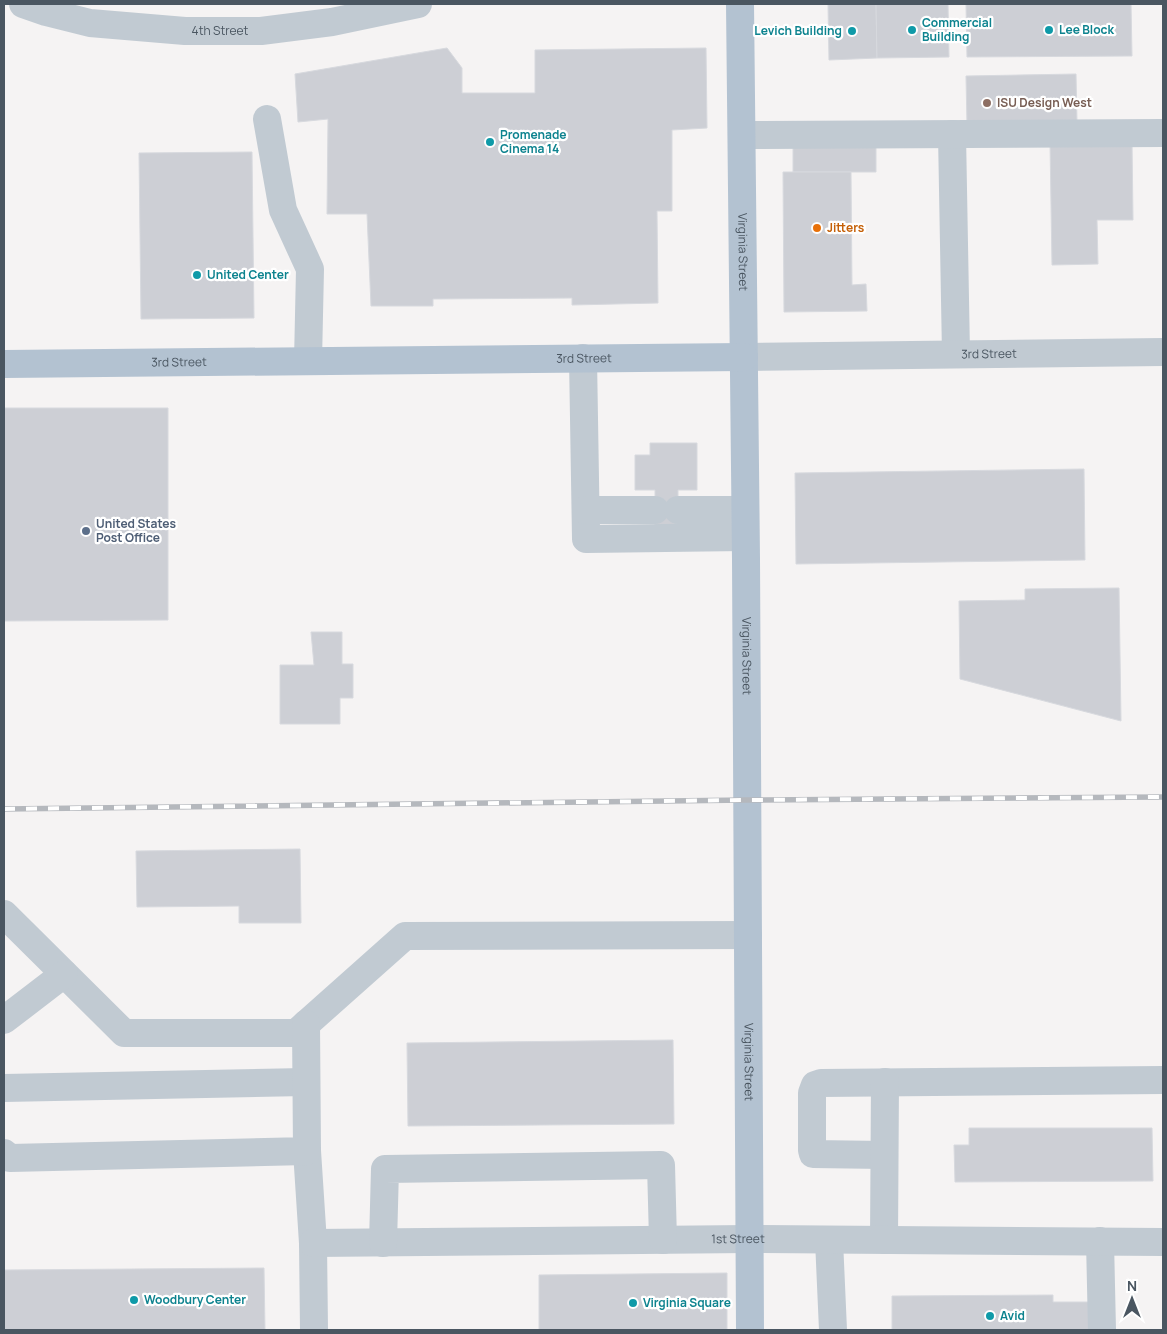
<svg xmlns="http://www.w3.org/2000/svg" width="1167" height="1334" viewBox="0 0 1167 1334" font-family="Manrope,sans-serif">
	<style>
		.building { fill: #cdcfd5; stroke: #d7d9de }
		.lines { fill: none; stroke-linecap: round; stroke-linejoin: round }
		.minor { stroke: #c1cad2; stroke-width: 28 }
		.major { stroke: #b3c2d1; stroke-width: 28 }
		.rail-casing { stroke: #b5b8bd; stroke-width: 5.5 }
		.rail { stroke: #fff; stroke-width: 4; stroke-dasharray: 11; stroke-linecap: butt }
		.culture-dot { fill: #0f9aa8; stroke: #fff; stroke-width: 2 }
		.education-dot { fill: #8d6e63; stroke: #fff; stroke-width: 2 }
		.food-dot { fill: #e8710a; stroke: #fff; stroke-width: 2 }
		.service-dot { fill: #5c6f8a; stroke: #fff; stroke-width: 2 }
		.labels { text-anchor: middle; stroke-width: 4.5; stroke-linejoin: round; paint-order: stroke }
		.culture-label { font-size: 12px; font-weight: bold; fill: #0d838f; stroke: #fff; text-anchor: start }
		.street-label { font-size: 12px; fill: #4a5661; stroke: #fff }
		.education-label { font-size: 12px; font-weight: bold; fill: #785e54; stroke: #fff; text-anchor: start }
		.food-label { font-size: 12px; font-weight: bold; fill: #c56008; stroke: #fff; text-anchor: start }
		.service-label { font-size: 12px; font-weight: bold; fill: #4e5e75; stroke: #fff; text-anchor: start }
	</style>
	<rect width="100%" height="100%" fill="#f5f3f3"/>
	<!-- building -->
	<g class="building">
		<polygon points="828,4 876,4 877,58 829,60"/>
		<polygon points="876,4 948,4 949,57 877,58"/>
		<polygon points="966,4 1131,4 1132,56 967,57"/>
		<polygon points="447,48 462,68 462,93 535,93 535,50 706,48 707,128 672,130 672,211 657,211 658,303 572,305 572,298 433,299 433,306 371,306 367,214 327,214 328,119 298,122 295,74"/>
		<polygon points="1076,74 1077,123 967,125 966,76"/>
		<polygon points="1132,142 1133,220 1097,220 1098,264 1052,265 1050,143"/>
		<polygon points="876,145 876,172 793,172 793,146"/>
		<polygon points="252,152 254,318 141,319 139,153"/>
		<polygon points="783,172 851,172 852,285 866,284 867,311 784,312"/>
		<polygon points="4,408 168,408 168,620 4,621"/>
		<polygon points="650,443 697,443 697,490 678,490 678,530 655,530 655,490 635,490 635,455 650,455"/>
		<polygon points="1084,469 1085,560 796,564 795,473"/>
		<polygon points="1119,588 1121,721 960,679 959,601 1025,600 1025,589"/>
		<polygon points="311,632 342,632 342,664 353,664 353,698 340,698 340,724 280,724 280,665 314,665"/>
		<polygon points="300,849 301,923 239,923 239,906 137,907 136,851"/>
		<polygon points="673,1040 674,1124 408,1126 407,1043"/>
		<polygon points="969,1128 1152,1128 1153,1181 955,1182 954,1145 969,1145"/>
		<polygon points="264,1268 265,1330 4,1330 4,1270"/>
		<polygon points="727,1273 727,1330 539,1330 539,1275"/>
		<polygon points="1053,1295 1053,1302 1089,1302 1089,1330 892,1330 892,1296"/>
	</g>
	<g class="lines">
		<!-- minor -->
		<g class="minor">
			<path id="s1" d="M23,4L46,12L90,23L185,31H261L332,22L418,4"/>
			<polyline points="267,119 283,210 310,269 308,361"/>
			<polyline points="952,134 956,354"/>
			<polyline points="742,135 1163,133"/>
			<path id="s2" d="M744,357L1163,352"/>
			<polyline points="583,358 586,539 745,537"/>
			<polyline points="586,510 655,510"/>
			<polyline points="678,510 745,510"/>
			<polyline points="4,914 124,1033 296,1033 405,936 748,935"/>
			<polyline points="4,1020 64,974"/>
			<polyline points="4,1088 305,1082"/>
			<polyline points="307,1151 313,1243 314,1330"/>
			<polyline points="4,1153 10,1158 307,1151 306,1024"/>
			<polyline points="884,1155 813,1154 812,1150 812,1093 815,1085 821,1083 1163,1080"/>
			<polyline points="829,1240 833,1330"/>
			<polyline points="884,1240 885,1082"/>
			<polyline points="1100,1241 1102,1330"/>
			<path id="s3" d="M313,1243L749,1239L1163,1242"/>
			<polyline points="383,1243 385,1169 661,1165 663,1240"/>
		</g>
		<!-- major -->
		<g class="major">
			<path id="s4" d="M740,4L746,559L750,1330"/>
			<path id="s5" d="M4,364L744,357"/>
		</g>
		<!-- rail casing -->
		<g class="rail-casing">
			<polyline id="rail" points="4,809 747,800 1163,797"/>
		</g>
		<!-- rail -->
		<use href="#rail" class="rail"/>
	</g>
	<!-- markers -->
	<g class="culture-dot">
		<circle cx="912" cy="30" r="5"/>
		<circle cx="1049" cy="30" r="5"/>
		<circle cx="852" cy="31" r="5"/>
		<circle cx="490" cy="142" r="5"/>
		<circle cx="197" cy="275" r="5"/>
		<circle cx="134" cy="1300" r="5"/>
		<circle cx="633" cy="1303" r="5"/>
		<circle cx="990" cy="1316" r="5"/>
	</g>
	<circle class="education-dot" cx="987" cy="103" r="5"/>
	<circle class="food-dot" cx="817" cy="228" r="5"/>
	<circle class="service-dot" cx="86" cy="531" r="5"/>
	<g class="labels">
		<!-- culture labels -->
		<g class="culture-label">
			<text x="922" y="27">Commercial<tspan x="922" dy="14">Building</tspan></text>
			<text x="1059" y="34">Lee Block</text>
			<text x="842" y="35" text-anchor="end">Levich Building</text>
			<text x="500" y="139">Promenade<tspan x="500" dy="14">Cinema 14</tspan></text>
			<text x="207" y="279">United Center</text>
			<text x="144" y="1304">Woodbury Center</text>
			<text x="643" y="1307">Virginia Square</text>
			<text x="1000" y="1320">Avid</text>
		</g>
		<!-- street labels -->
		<g class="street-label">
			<text dy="4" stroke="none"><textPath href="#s1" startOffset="200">4th Street</textPath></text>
			<text dy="4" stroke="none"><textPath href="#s4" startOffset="248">Virginia Street</textPath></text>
			<text dy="4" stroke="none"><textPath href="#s2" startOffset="245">3rd Street</textPath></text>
			<text dy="4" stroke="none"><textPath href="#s5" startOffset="580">3rd Street</textPath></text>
			<text dy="4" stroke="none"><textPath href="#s5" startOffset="175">3rd Street</textPath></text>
			<text dy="4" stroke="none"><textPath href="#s4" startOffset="652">Virginia Street</textPath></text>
			<text dy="4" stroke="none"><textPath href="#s4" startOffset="1058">Virginia Street</textPath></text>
			<text dy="4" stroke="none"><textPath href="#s3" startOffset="425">1st Street</textPath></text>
		</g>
		<!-- education labels -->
		<g class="education-label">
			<text x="997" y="107">ISU Design West</text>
		</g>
		<!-- food labels -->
		<g class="food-label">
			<text x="827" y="232">Jitters</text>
		</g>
		<!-- service labels -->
		<g class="service-label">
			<text x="96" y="528">United States<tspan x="96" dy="14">Post Office</tspan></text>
		</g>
	</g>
	<!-- border -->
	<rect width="1167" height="1334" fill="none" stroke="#4a5661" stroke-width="10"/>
	<!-- north arrow -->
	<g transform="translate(1132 1299)" stroke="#ffffff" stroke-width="4" paint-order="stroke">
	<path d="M0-4L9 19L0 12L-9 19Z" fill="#4a5661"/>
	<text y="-8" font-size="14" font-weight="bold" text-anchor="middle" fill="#4a5661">N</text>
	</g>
</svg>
